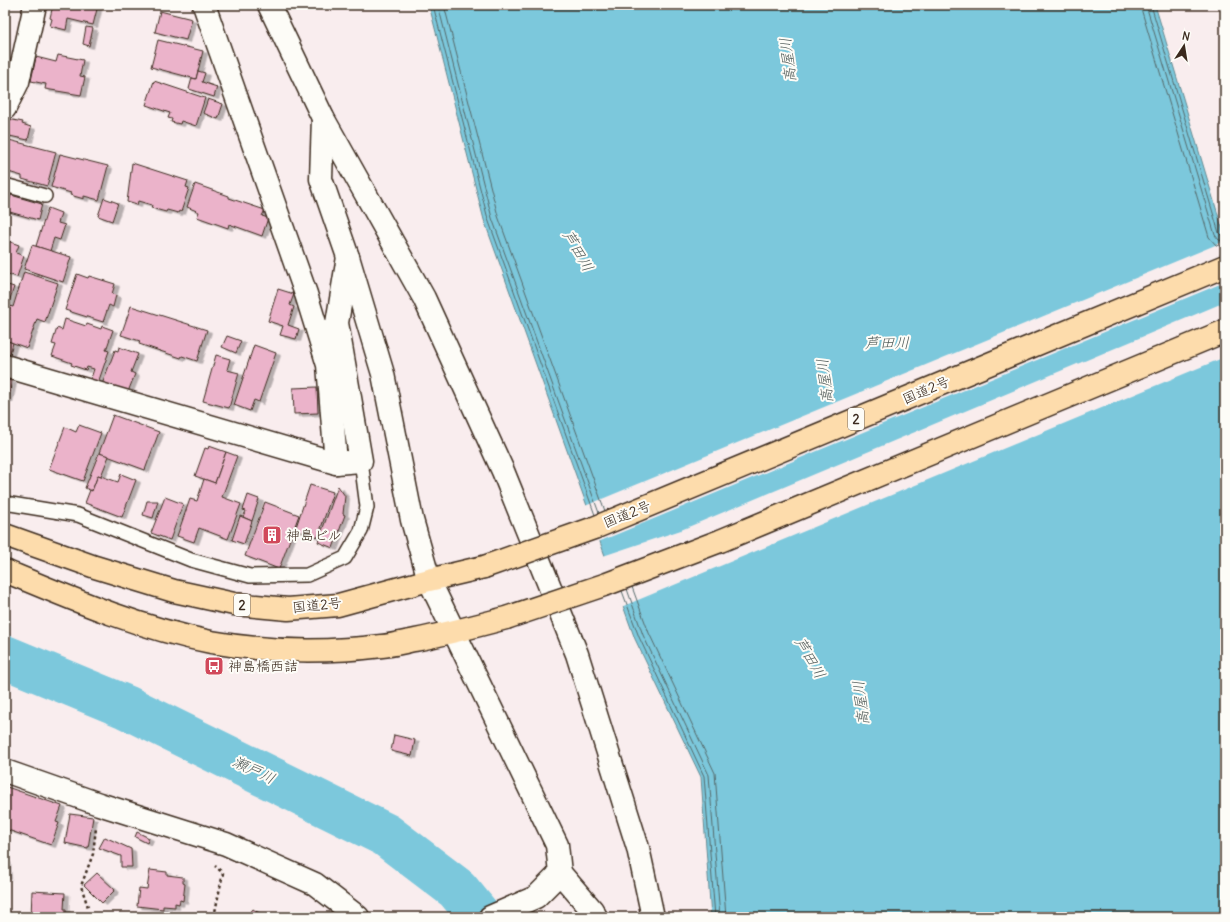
<svg xmlns="http://www.w3.org/2000/svg" width="1230" height="922" viewBox="0 0 1230 922" font-family="Delius,'Klee One',sans-serif">
	<style>
		.water { fill: #7cc8dc; stroke: #628990 }
		.pier { fill: #f9edee }
		.lines { fill: none; stroke-linecap: round; stroke-linejoin: round }
		.shore { stroke: #55696a; stroke-width: 1 }
		.river { stroke: #7cc8dc; stroke-width: 44 }
		.building { fill: #ebb3ca; stroke: #3b2a1e; filter: url(#shadow) }
		.lane-casing { stroke: #3b2a1e; stroke-width: 16 }
		.street-casing { stroke: #3b2a1e; stroke-width: 25 }
		.secondary-casing { stroke: #3b2a1e; stroke-width: 25 }
		.highway-casing { stroke: #3b2a1e; stroke-width: 25 }
		.path { stroke: #3b2a1e; stroke-width: 2.5; stroke-dasharray: 3 3; stroke-linecap: butt }
		.lane { stroke: #fdfcf7; stroke-width: 13 }
		.street { stroke: #fdfcf7; stroke-width: 22 }
		.secondary { stroke: #fdfcf7; stroke-width: 22 }
		.highway { stroke: #fddcac; stroke-width: 22 }
		.highway-bridge-casing { stroke: #3b2a1e; stroke-width: 25; stroke-linecap: butt }
		.highway-bridge { stroke: #fddcac; stroke-width: 22 }
		.labels { text-anchor: middle; stroke-width: 4; stroke-linejoin: round; paint-order: stroke }
		.shield { fill: #fdfcf7; stroke: #75695f; stroke-width: 1 }
		.shield-label { font-size: 13px; font-weight: bold; fill: #3b2a1e }
		.street-label { font-size: 14px; fill: #3b2a1e; stroke: #fdfcf7 }
		.poi-label { font-size: 14px; fill: #3b2a1e; stroke: #fdfcf7; text-anchor: start }
		.water-label { font-size: 15px; font-style: italic; fill: #4e5957; stroke: #fdfcf7 }
	</style>
	<defs>
		<filter id="shadow"><feDropShadow dx="4.5" dy="2.5" stdDeviation="0" flood-color="#0004"/></filter>
	</defs>
	<rect width="100%" height="100%" fill="#f9edee"/>
	<filter id="ink" filterUnits="userSpaceOnUse"><feTurbulence type="fractalNoise" baseFrequency=".025" numOctaves="2"/><feDisplacementMap in="SourceGraphic" scale="8" xChannelSelector="R" yChannelSelector="G"/><feConvolveMatrix kernelMatrix="1 2 1 2 8 2 1 2 1" color-interpolation-filters="sRGB"/></filter>
	<g filter="url(#ink)">
		<!-- water -->
		<polygon class="water" points="429,5 1155,5 1225,238 1225,917 711,917 701,777 635,639 484,220"/>
		<!-- pier -->
		<g class="pier">
			<polygon points="1225,241 1225,282 598,542 585,506"/>
			<polygon points="1225,302 1225,357 621,607 603,556 681,530"/>
		</g>
		<g class="lines">
			<!-- shore -->
			<g class="shore">
				<polyline points="433,5 488,219 595,515"/>
				<polyline points="438,5 492,218 599,513"/>
				<polyline points="444,5 498,216 605,511"/>
				<polyline points="1140,5 1209,237 1216,245 1225,247"/>
				<polyline points="1146,5 1215,235 1219,240 1225,241"/>
				<polyline points="1151,5 1219,233 1221,235 1225,236"/>
				<polyline points="632,587 649,633 715,773 726,917"/>
				<polyline points="627,589 643,635 709,775 720,917"/>
				<polyline points="622,591 639,637 704,776 715,917"/>
			</g>
			<!-- river -->
			<polyline class="river" points="5,657 126,707 386,835 457,889 480,917"/>
		</g>
		<!-- building -->
		<g class="building">
			<polygon points="53,5 98,5 93,25 68,19 66,30 50,26 52,19 50,18"/>
			<polygon points="160,11 192,19 186,40 155,32"/>
			<polygon points="86,27 93,28 89,46 83,44"/>
			<polygon points="158,40 203,51 196,79 151,67"/>
			<polygon points="58,55 83,60 80,76 85,77 81,95 45,89 46,84 31,81 36,57 56,62"/>
			<polygon points="198,71 205,73 202,82 217,87 214,97 189,89 192,78 196,79"/>
			<polygon points="154,81 205,98 196,126 181,121 180,124 171,122 172,119 168,118 170,113 146,105"/>
			<polygon points="208,99 223,104 218,119 203,113"/>
			<polygon points="8,119 23,122 22,124 31,127 28,140 5,135"/>
			<polygon points="9,140 56,152 47,186 22,179 22,176 5,171 5,155"/>
			<polygon points="60,154 108,166 99,200 84,196 84,199 70,195 71,193 51,187"/>
			<polygon points="132,163 188,181 186,187 189,188 181,212 179,211 178,213 167,210 166,212 151,208 152,205 138,201 137,205 127,202"/>
			<polygon points="195,184 229,196 229,198 265,210 262,216 268,218 262,236 229,224 228,228 197,217 199,212 187,207"/>
			<polygon points="11,195 42,204 38,220 6,211"/>
			<polygon points="104,198 118,203 112,221 98,216"/>
			<polygon points="48,208 61,213 58,223 65,225 60,240 54,238 50,251 36,246"/>
			<polygon points="5,240 19,245 16,253 24,256 17,277 5,273"/>
			<polygon points="32,245 71,257 63,282 24,269"/>
			<polygon points="24,272 58,283 45,322 37,319 27,348 5,340 5,320 10,306 13,307"/>
			<polygon points="77,274 88,278 89,276 115,284 112,294 116,295 113,307 109,305 103,322 65,310"/>
			<polygon points="5,284 14,287 8,305 5,304"/>
			<polygon points="278,289 294,294 290,305 294,307 288,325 299,329 296,339 280,335 283,326 268,321"/>
			<polygon points="131,306 207,330 197,361 182,356 181,358 139,344 140,341 121,335"/>
			<polygon points="5,307 9,308 5,320"/>
			<polygon points="65,319 86,326 87,324 101,329 102,326 113,330 106,350 109,351 98,383 90,381 94,369 87,367 86,370 71,365 72,363 52,356 56,345 52,344 57,328 62,330"/>
			<polygon points="227,336 241,341 236,353 222,347"/>
			<polygon points="5,340 13,343 8,360 5,359"/>
			<polygon points="254,345 276,353 259,402 254,400 250,411 234,405"/>
			<polygon points="119,347 138,354 131,372 135,374 126,397 101,387 115,350 118,351"/>
			<polygon points="216,355 230,359 227,370 239,373 229,408 203,401"/>
			<polygon points="5,379 12,381 8,400 5,399"/>
			<polygon points="317,387 318,413 294,414 293,388"/>
			<polygon points="113,415 159,432 145,470 99,453"/>
			<polygon points="79,425 101,433 83,481 49,469 65,427 76,432"/>
			<polygon points="209,446 226,452 215,483 195,476 205,448 208,449"/>
			<polygon points="226,452 237,456 222,497 241,504 228,539 199,528 194,542 177,536 190,499 197,501 204,479 215,483"/>
			<polygon points="99,453 109,456 101,476 98,475 92,491 85,488"/>
			<polygon points="121,474 136,480 122,517 85,503 90,490 92,491 98,475 118,482"/>
			<polygon points="310,485 333,492 318,537 295,530"/>
			<polygon points="338,486 345,496 343,514 345,515 333,548 318,542"/>
			<polygon points="248,495 259,499 252,521 243,517 246,511 243,510"/>
			<polygon points="165,497 183,504 170,540 151,533"/>
			<polygon points="147,501 158,501 153,518 143,515"/>
			<polygon points="265,502 299,515 279,569 245,556"/>
			<polygon points="240,516 252,521 244,544 232,540"/>
			<polygon points="394,735 415,740 412,756 391,751"/>
			<polygon points="7,787 62,806 56,822 59,823 51,845 5,829 5,794"/>
			<polygon points="70,814 93,817 88,848 65,843"/>
			<polygon points="137,832 149,838 147,843 135,837"/>
			<polygon points="105,837 131,849 132,867 121,867 121,856 99,848"/>
			<polygon points="5,860 6,860 7,877 5,877"/>
			<polygon points="150,870 167,872 167,875 183,877 183,883 185,884 183,901 180,900 179,904 175,903 175,907 163,906 163,909 137,906 139,888 147,889"/>
			<polygon points="97,873 115,890 102,903 84,885"/>
			<polygon points="32,891 65,893 64,909 66,909 66,917 31,917"/>
			<polygon points="253,909 263,916 262,917 253,917 249,914"/>
		</g>
		<g class="lines">
			<!-- lane casing -->
			<g class="lane-casing">
				<g id="lane">
					<polyline points="5,185 45,196"/>
					<polyline points="5,503 78,515 191,560 250,576 307,575 345,558 361,531 367,507 361,461"/>
				</g>
			</g>
			<!-- street casing -->
			<g class="street-casing">
				<g id="street">
					<polyline points="5,108 18,82 35,5"/>
					<polyline points="5,366 336,463 328,365 306,294 204,5"/>
					<polyline points="336,463 361,461 337,323 348,257"/>
					<polyline points="5,771 99,804 226,844 315,884 358,917"/>
				</g>
			</g>
			<!-- secondary casing -->
			<g class="secondary-casing">
				<g id="secondary">
					<polyline points="269,5 323,118 424,298 503,471 577,654 638,848 653,917"/>
					<polyline points="323,118 321,179 348,257 383,374 412,520 429,580 557,845 560,873 536,897 490,917"/>
					<polyline points="560,873 592,910 596,917"/>
				</g>
			</g>
			<!-- highway casing -->
			<g class="highway-casing">
				<g id="highway">
					<polyline points="5,535 95,567 174,591 234,604 288,609 338,605 429,580 484,567"/>
					<path d="M5,571C72,599 139,628 211,642C267,652 325,653 382,646C393,645 404,642 415,640C446,634 476,626 506,618"/>
				</g>
			</g>
			<!-- path -->
			<g class="path">
				<polyline points="88,907 81,886 93,854 96,828"/>
				<polyline points="214,917 223,873 215,866"/>
			</g>
			<!-- lane -->
			<use href="#lane" class="lane"/>
			<!-- street -->
			<use href="#street" class="street"/>
			<!-- secondary -->
			<use href="#secondary" class="secondary"/>
			<!-- highway -->
			<use href="#highway" class="highway"/>
			<!-- highway-bridge casing -->
			<g class="highway-bridge-casing">
				<g id="highway-bridge">
					<polyline points="484,567 594,528 1225,266"/>
					<polyline points="506,618 607,584 720,541 1225,331"/>
				</g>
			</g>
			<!-- highway-bridge -->
			<use href="#highway-bridge" class="highway-bridge"/>
		</g>
	</g>
	<!-- icons -->
	<defs>
		<g id="building-square" transform="scale(1)"><rect x="-9" y="-9" width="18" height="18" rx="4" fill="#d1495b" stroke="#fdfcf7"/><path d="M-4-6H4V6H1V3H-1V6H-4ZM-2.5-4.3h1.7v1.8h-1.7ZM.8-4.3h1.7v1.8H.8ZM-2.5-1h1.7V.8h-1.7ZM.8-1h1.7V.8H.8Z" fill="#fff"/></g>
		<g id="bus-square" transform="scale(1)"><rect x="-9" y="-9" width="18" height="18" rx="4" fill="#d1495b" stroke="#fdfcf7"/><path d="M-5-6H5V4H4V6H2V4H-2V6H-4V4H-5ZM-3.5-4V0h7V-4ZM-3.5 1.2v1.5H-2V1.2ZM2 1.2v1.5H3.5V1.2Z" fill="#fff"/></g>
	</defs>
	<g fill-rule="evenodd">
		<use href="#building-square" x="272" y="535"/>
		<use href="#bus-square" x="214" y="666"/>
	</g>
	<g class="labels">
		<!-- shield labels -->
		<g class="shield">
			<rect x="848" y="408" width="16" height="22" rx="3"/>
			<rect x="234" y="594" width="16" height="22" rx="3"/>
		</g>
		<g class="shield-label">
			<text x="856" y="424">2</text>
			<text x="242" y="610">2</text>
		</g>
		<!-- street labels -->
		<g class="street-label">
			<text transform="translate(926 390) rotate(-23)" y="5">国道2号</text>
			<text transform="translate(627 514) rotate(-22)" y="5">国道2号</text>
			<text transform="translate(317 605) rotate(-6)" y="5">国道2号</text>
		</g>
		<!-- poi labels -->
		<g class="poi-label">
			<text x="286" y="540">神島ビル</text>
			<text x="228" y="671">神島橋西詰</text>
		</g>
		<!-- water labels -->
		<g class="water-label">
			<text transform="translate(788 60) rotate(-97)" y="5">高屋川</text>
			<text transform="translate(578 251) rotate(60)" y="5">芦田川</text>
			<text x="887" y="348">芦田川</text>
			<text transform="translate(825 381) rotate(-97)" y="5">高屋川</text>
			<text transform="translate(810 658) rotate(60)" y="5">芦田川</text>
			<text transform="translate(861 703) rotate(-97)" y="5">高屋川</text>
			<text transform="translate(254 770) rotate(26)" y="5">瀬戸川</text>
		</g>
	</g>
	<!-- margin -->
	<rect width="1230" height="922" fill="none" stroke="#fdfcf7" stroke-width="20"/>
	<rect x="10" y="10" width="1210" height="902" fill="none" stroke="#3b2a1e" stroke-width="1.5" filter="url(#ink)"/>
	<!-- north arrow -->
	<g transform="translate(1184 46) rotate(12)" stroke="#fdfcf7" stroke-width="3" paint-order="stroke">
	<path d="M0-3L7 15L0 10L-7 15Z" fill="#3b2a1e"/>
	<text y="-6" font-size="11" font-weight="bold" text-anchor="middle" fill="#3b2a1e">N</text>
	</g>
</svg>
